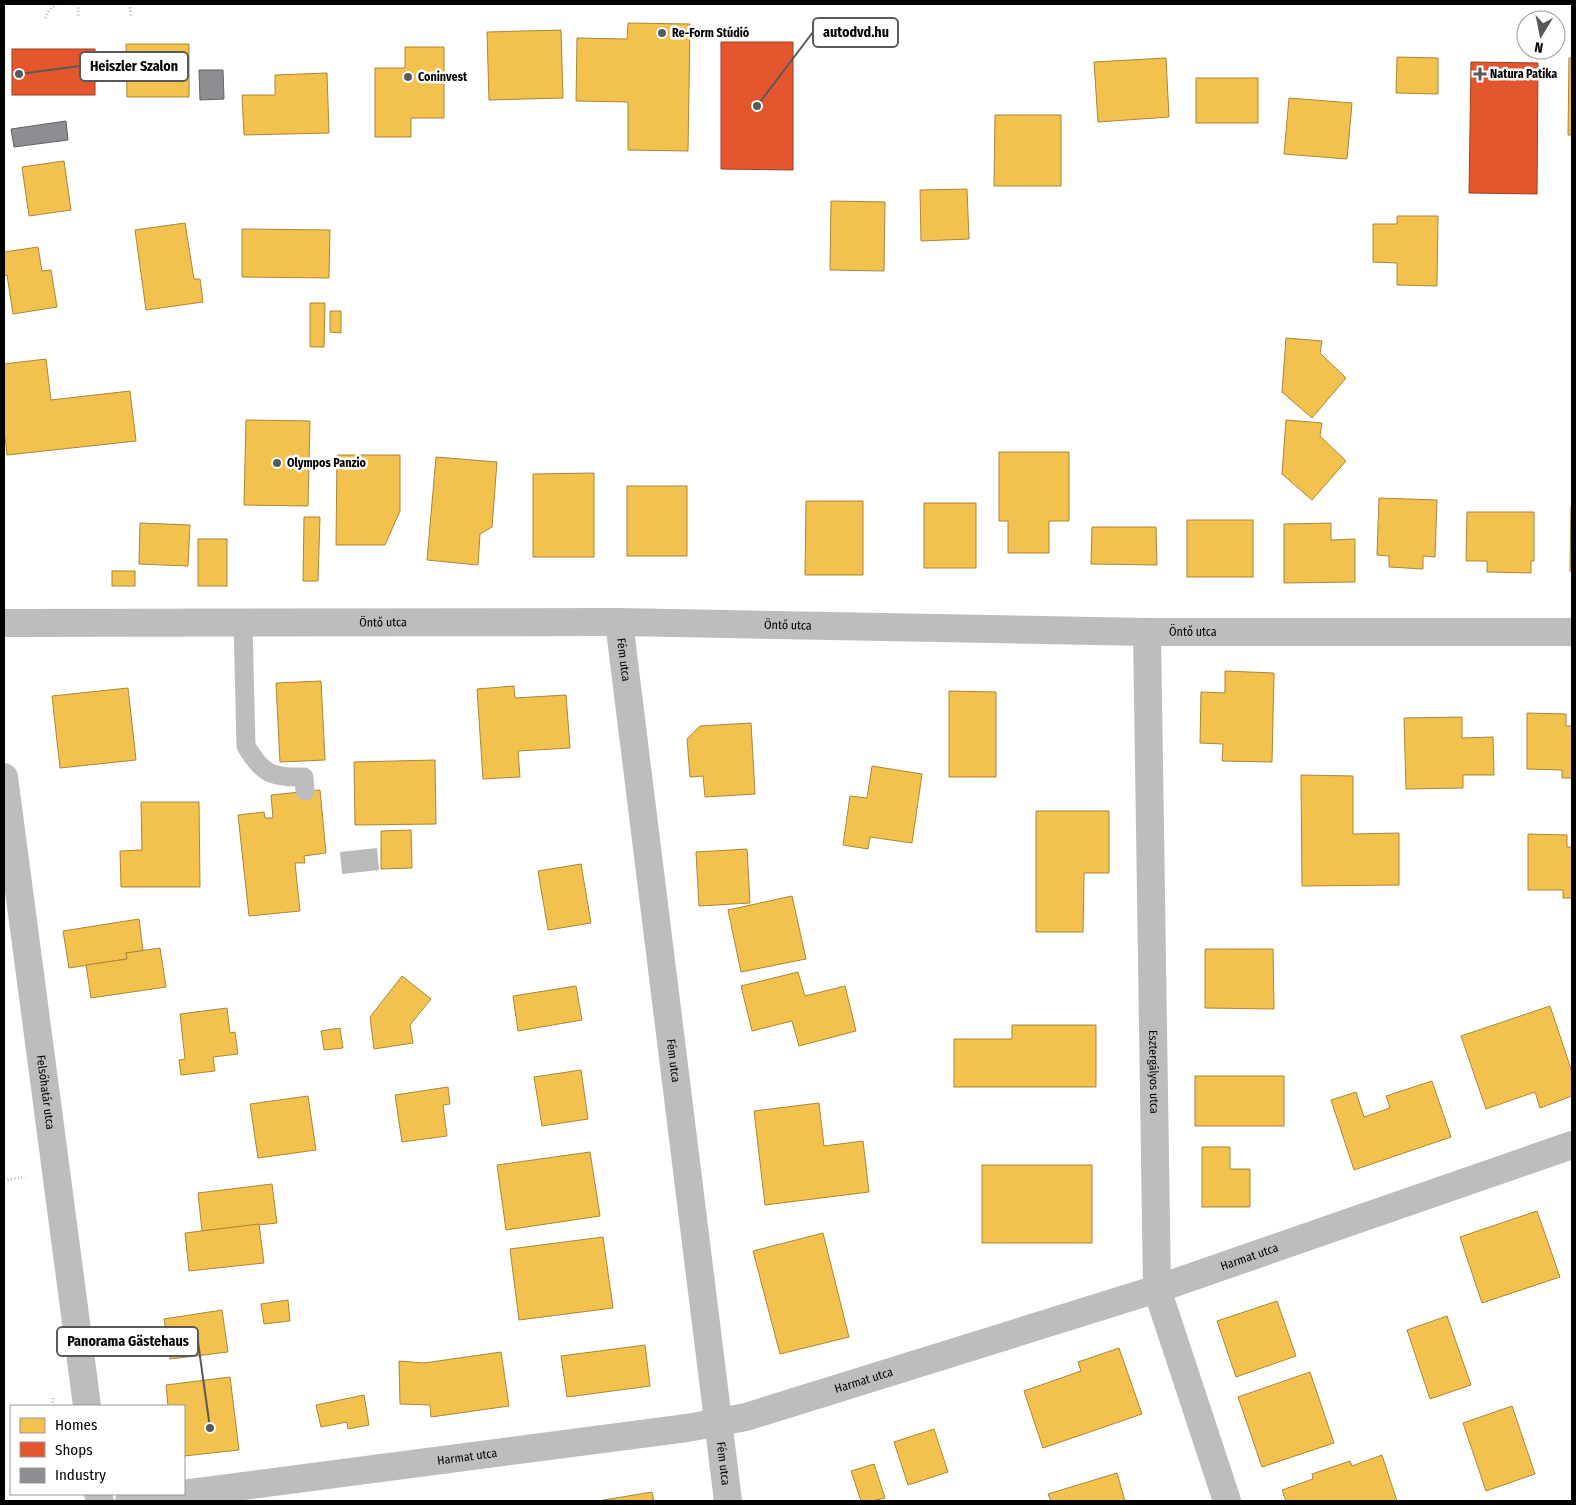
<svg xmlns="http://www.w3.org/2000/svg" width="1576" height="1505" viewBox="0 0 1576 1505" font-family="'Fira Sans Condensed',sans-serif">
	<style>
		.water { fill: #bababa }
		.homes { fill: #f2c14e; stroke: #a98737 }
		.shops { fill: #e4572e; stroke: #a03d20 }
		.industry { fill: #8d8d92; stroke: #636366 }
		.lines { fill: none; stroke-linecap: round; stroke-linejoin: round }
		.path { stroke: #b8b8b8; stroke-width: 3; stroke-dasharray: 1 2.5; stroke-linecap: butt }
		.lane { stroke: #bdbdbd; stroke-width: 19 }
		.street { stroke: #bdbdbd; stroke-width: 28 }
		.poi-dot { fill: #595959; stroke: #fff; stroke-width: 2 }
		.labels { text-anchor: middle; stroke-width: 5; stroke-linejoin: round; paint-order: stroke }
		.poi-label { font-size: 12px; font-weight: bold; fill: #000; stroke: #fff; text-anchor: start }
		.street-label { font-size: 12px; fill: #000; stroke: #fff }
		.leader { fill: none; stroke: #595959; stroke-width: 2 }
		.callout-dot { fill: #595959; stroke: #fff; stroke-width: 2 }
		.callout { fill: #fff; stroke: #595959; stroke-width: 2 }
		.callout-label { font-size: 14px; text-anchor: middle; font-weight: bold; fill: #000 }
	</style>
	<rect width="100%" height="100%" fill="#fff"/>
	<!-- water -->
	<polygon class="water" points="377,848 379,870 342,874 340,852"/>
	<!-- homes -->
	<g class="homes">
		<polygon points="628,23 690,24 688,151 628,150 628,102 576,101 577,38 627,39"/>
		<polygon points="561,30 563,98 489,100 487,32"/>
		<polygon points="126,44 189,44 189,97 127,97"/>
		<polygon points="405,47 444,47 444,118 411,118 411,137 375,137 375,68 405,68"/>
		<polygon points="1397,57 1438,58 1438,94 1396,93"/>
		<polygon points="1166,58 1169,117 1098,122 1094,62"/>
		<polygon points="1569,58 1572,58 1572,135 1568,135"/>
		<polygon points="327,73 329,133 244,135 242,95 275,95 275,75"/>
		<rect x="1196" y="78" width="62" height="45"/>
		<polygon points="1289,98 1352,103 1347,159 1284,154"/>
		<polygon points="995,115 1061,115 1061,186 994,186"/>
		<polygon points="64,161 71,210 29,216 22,167"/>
		<polygon points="967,189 969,239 921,241 920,190"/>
		<polygon points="831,201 885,202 884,271 830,270"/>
		<polygon points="1397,216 1438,216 1437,286 1397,285 1397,263 1373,262 1373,224 1397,224"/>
		<polygon points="185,223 194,279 200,279 203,302 146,310 135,230"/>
		<polygon points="242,229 330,230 329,278 242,277"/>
		<polygon points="38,247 42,271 51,270 57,307 13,314 7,275 4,276 4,252"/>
		<polygon points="310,303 325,303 324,347 310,347"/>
		<polygon points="330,311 341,311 341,333 330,332"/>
		<polygon points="1286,338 1322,341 1320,353 1346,378 1312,418 1282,392"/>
		<polygon points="46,359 51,400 130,391 136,441 7,455 4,429 4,364"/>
		<polygon points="246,420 310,421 308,506 244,505"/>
		<polygon points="1286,420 1322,423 1320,436 1346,461 1312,500 1282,474"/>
		<polygon points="999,452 1069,452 1069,521 1049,521 1049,553 1008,553 1008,521 999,521"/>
		<polygon points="337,455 400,455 400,511 385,545 336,545"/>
		<polygon points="436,457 497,462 492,527 480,534 478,565 427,560"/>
		<polygon points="594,473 594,557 533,557 533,474"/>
		<rect x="627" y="486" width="60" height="70"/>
		<polygon points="1379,498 1437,500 1435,557 1423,556 1423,569 1389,567 1389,556 1377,555"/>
		<polygon points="806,501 863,501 863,575 805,575"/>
		<rect x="924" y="503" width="52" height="65"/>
		<polygon points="1571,506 1572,506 1572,571 1570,571"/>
		<polygon points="1467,512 1534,512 1534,561 1531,561 1531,573 1487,572 1487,561 1466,561"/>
		<polygon points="304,517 320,517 318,581 303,581"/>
		<rect x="1187" y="520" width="66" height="57"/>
		<polygon points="140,523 190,525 188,566 139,564"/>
		<polygon points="1331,523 1331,540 1355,539 1355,582 1284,583 1284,524"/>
		<polygon points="1092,527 1156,527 1157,565 1091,564"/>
		<rect x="198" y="539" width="29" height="47"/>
		<rect x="112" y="571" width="23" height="15"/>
		<polygon points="1225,671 1274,673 1272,762 1222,761 1223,744 1200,743 1201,692 1225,693"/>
		<polygon points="321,681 325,760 280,762 276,683"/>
		<polygon points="514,686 515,698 566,695 570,748 518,751 520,777 483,779 477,689"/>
		<polygon points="128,688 136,760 60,768 52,696"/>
		<polygon points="949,691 996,692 996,777 949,777"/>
		<polygon points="1527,713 1566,714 1566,726 1572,726 1572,778 1562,778 1562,770 1527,769"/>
		<polygon points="1462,717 1462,738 1493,737 1494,775 1463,775 1463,788 1406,789 1404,718"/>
		<polygon points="751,723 755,794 705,797 703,776 690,777 687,739 700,726"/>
		<polygon points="435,760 436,824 355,825 354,762"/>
		<polygon points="872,766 922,774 912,843 870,837 868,849 843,845 850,796 867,798"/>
		<polygon points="1301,775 1353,776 1353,834 1399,833 1399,885 1302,886"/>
		<polygon points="320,790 326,853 304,856 305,863 295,863 300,911 249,916 238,815 264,812 265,818 273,818 271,795"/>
		<polygon points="141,802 199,802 200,887 121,887 120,851 142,850"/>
		<polygon points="1036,811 1109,811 1109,873 1084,873 1083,932 1036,932"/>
		<polygon points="411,830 412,868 381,869 381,831"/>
		<polygon points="1528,834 1567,835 1567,847 1572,847 1572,898 1563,898 1563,890 1528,890"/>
		<polygon points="747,849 750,903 699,906 696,852"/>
		<polygon points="581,864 591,923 548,930 538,871"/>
		<polygon points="792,896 806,959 741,972 728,910"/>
		<polygon points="139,919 143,951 126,953 127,959 69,968 63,931"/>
		<polygon points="160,948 166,987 91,998 86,965 127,959 126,953"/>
		<polygon points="1205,949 1273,949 1274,1009 1205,1008"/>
		<polygon points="798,972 805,996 845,986 856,1031 799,1046 792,1021 752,1031 741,986"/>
		<polygon points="402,976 431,999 410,1025 413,1043 374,1049 370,1017"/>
		<polygon points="576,986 582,1020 518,1031 513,996"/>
		<polygon points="1550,1006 1572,1072 1572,1096 1540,1108 1535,1092 1486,1109 1461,1036"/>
		<polygon points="227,1008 230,1033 235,1032 238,1054 213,1057 215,1071 181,1075 179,1060 185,1059 180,1014"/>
		<polygon points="1012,1025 1096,1025 1096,1087 954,1087 954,1039 1012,1039"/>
		<polygon points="340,1028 343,1048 324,1050 321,1031"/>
		<polygon points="581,1070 588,1119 542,1126 534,1077"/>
		<rect x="1195" y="1076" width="89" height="50"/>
		<polygon points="1432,1081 1451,1137 1354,1170 1331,1100 1356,1092 1364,1117 1390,1108 1386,1096"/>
		<polygon points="448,1087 450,1104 443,1105 447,1136 402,1142 395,1095"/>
		<polygon points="308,1096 316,1150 258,1158 250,1104"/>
		<polygon points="819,1103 824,1146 863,1141 869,1192 765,1205 754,1111"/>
		<polygon points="1202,1147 1230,1147 1230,1169 1250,1169 1250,1207 1202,1207"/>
		<polygon points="590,1152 600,1216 506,1230 497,1165"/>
		<rect x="982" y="1165" width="110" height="78"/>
		<polygon points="272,1184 277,1223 202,1231 198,1193"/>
		<polygon points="1537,1211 1560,1277 1482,1303 1460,1237"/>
		<polygon points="259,1224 264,1263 189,1271 185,1233"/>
		<polygon points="823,1233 849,1337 780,1354 753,1251"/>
		<polygon points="603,1237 613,1308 519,1320 510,1249"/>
		<polygon points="288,1300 290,1321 264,1324 261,1304"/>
		<polygon points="1277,1301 1296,1356 1236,1377 1217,1321"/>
		<polygon points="222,1310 228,1352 170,1359 164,1319"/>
		<polygon points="1447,1316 1471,1385 1430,1399 1407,1330"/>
		<polygon points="645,1345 650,1386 567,1397 561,1356"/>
		<polygon points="1119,1348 1142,1414 1043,1448 1024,1391 1081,1371 1078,1362"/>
		<polygon points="501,1352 509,1406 431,1417 430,1405 400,1404 399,1361 424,1363"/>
		<polygon points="1310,1372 1334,1443 1262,1467 1238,1397"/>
		<polygon points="230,1377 239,1450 184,1456 184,1406 168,1406 166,1385"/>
		<polygon points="364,1395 369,1425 348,1429 347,1422 321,1427 316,1405"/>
		<polygon points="1512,1406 1535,1474 1486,1491 1463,1423"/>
		<polygon points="934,1429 948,1472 908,1485 894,1442"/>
		<polygon points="1382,1455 1397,1501 1286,1501 1282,1490 1313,1479 1312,1474 1350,1461 1352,1466"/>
		<polygon points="874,1464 885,1498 873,1501 861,1501 851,1471"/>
		<polygon points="1117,1473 1125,1501 1051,1501 1048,1494"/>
		<polygon points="652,1492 654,1501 598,1501"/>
	</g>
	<!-- shops -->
	<g class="shops">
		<polygon points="721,42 793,42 793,170 721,169"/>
		<rect x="12" y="49" width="83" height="46"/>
		<polygon points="1471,62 1538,63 1537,194 1469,193"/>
	</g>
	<!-- industry -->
	<g class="industry">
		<polygon points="199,70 223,70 224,99 200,100"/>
		<polygon points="66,121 68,140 14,147 11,129"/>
	</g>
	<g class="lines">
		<!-- path -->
		<g class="path">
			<polyline points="78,4 78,18"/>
			<polyline points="130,4 131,17"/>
			<polyline points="45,18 49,11 56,4"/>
			<polyline points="4,1180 25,1177"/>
			<polyline points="52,1406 53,1397"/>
		</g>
		<!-- lane -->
		<path class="lane" d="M243,622L246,746C262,774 272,778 304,777L305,791"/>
		<!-- street -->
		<g class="street">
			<path id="s1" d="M619,622L728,1501"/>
			<path id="s2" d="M4,623L619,622L1147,632H1572"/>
			<path id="s3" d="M1147,632L1157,1289L1227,1501"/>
			<path id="s4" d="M4,777L87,1406"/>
			<polyline points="98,1494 100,1501"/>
			<path id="s5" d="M129,1501L687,1428L746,1417L1157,1289L1572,1145"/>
		</g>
	</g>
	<!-- markers -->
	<g class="poi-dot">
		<circle cx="662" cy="33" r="5"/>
		<path d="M1477.5 66.5h5v5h5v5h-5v5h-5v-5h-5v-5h5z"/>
		<circle cx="408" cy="77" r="5"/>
		<circle cx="277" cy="463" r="5"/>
	</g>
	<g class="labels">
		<!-- poi labels -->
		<g class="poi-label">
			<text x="672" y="37">Re-Form Stúdió</text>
			<text x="1490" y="78">Natura Patika</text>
			<text x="418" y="81">Coninvest</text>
			<text x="287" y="467">Olympos Panzio</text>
		</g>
		<!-- street labels -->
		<g class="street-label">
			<text dy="4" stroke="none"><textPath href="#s2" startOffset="379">Öntő utca</textPath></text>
			<text dy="4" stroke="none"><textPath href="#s2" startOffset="784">Öntő utca</textPath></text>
			<text dy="4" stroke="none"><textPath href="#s2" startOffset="1189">Öntő utca</textPath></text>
			<text dy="4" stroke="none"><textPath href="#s1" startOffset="38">Fém utca</textPath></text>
			<text dy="4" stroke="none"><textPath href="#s1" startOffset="442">Fém utca</textPath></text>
			<text dy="4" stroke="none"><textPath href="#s3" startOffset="440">Esztergályos utca</textPath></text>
			<text dy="4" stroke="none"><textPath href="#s4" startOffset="318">Felsőhatár utca</textPath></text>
			<text dy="4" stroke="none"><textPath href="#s5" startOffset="1151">Harmat utca</textPath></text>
			<text dy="4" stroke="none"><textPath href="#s5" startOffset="746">Harmat utca</textPath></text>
			<text dy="4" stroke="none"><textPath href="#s5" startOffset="341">Harmat utca</textPath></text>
			<text dy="4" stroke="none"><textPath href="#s1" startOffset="848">Fém utca</textPath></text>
		</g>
	</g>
	<!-- callouts -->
	<path class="leader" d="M757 106L813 32M19 74L80 66M210 1428L198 1342"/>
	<g class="callout-dot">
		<circle cx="757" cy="106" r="5"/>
		<circle cx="19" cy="74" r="5"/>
		<circle cx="210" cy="1428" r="5"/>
	</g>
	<g class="callout">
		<rect x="813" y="18" width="85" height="29" rx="5"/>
		<rect x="80" y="52" width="108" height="29" rx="5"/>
		<rect x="57" y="1327" width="141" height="29" rx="5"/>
	</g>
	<g class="callout-label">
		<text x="856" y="37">autodvd.hu</text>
		<text x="134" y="71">Heiszler Szalon</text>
		<text x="128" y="1346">Panorama Gästehaus</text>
	</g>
	<!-- border -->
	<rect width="1576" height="1505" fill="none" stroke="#000000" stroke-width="10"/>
	<!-- legend -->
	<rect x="10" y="1405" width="175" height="90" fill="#ffffff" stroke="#999999"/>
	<rect x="20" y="1418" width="25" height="15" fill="#f2c14e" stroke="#999999"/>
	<text x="55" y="1430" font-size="15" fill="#000000">Homes</text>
	<rect x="20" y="1442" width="25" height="15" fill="#e4572e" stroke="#999999"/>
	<text x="55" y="1455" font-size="15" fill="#000000">Shops</text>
	<rect x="20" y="1468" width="25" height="15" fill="#8d8d92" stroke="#999999"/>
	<text x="55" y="1480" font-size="15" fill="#000000">Industry</text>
	<!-- north arrow -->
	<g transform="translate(1541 35) rotate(190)"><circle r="24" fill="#ffffff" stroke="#999999"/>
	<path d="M0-4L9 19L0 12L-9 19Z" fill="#595959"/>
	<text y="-8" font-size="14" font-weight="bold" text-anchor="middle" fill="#000000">N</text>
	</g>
</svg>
